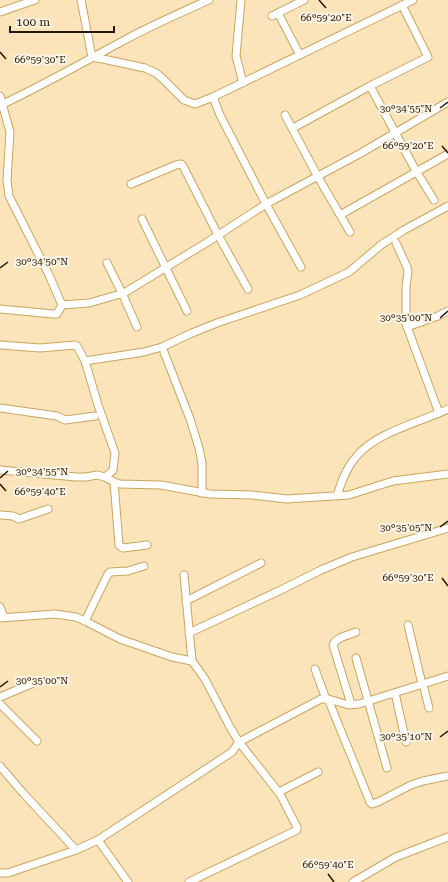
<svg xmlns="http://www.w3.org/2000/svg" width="448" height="882" viewBox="0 0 448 882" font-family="'Roboto Serif',serif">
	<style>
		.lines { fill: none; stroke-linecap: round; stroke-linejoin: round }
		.street-casing { stroke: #caa55e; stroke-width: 9 }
		.street { stroke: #fff; stroke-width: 7 }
		.ticks { fill: none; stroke: #261800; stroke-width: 1.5 }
		.ticks-label { font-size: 10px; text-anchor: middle; fill: #261800; stroke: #fbf4e6; stroke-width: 4; stroke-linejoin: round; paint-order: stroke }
	</style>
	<rect width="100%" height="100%" fill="#fbe4ba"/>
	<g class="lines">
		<!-- street casing -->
		<g class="street-casing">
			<g id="street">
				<polyline points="81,0 92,57 103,59 145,68 156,73 164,80 184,100 195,104 213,97 413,0"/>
				<polyline points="241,0 236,56 243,83"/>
				<polyline points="0,12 35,0"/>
				<polyline points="278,13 300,55"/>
				<polyline points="272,16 304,0"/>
				<polyline points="370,86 416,171 434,200"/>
				<polyline points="0,96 10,132 7,180 9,196 49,275 62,305 57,314 53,314 0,309"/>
				<polyline points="213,97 220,115 266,204 301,267"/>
				<path d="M0,104H3C43,85 82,63 121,42C150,26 180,13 209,0"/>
				<polyline points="285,115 318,177 350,232"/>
				<polyline points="293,128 370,86 428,57 402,5"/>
				<polyline points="131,184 176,165 181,164 183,166 218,235 248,289"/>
				<polyline points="340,215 448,154"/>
				<polyline points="142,219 187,311"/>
				<polyline points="396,243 407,267 408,272 406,286 406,324 439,413"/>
				<polyline points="107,263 122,293 137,327"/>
				<polyline points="62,305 89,303 124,293 206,243 266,204 361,153 448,102"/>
				<polyline points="407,327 438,316 448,311"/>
				<polyline points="0,345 40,348 75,345 77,346 85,361 98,405 115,453 113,470 110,473 105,477"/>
				<polyline points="164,352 190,419 199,448 202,463 202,493"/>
				<polyline points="85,361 144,352 162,347 192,333 217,323 300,295 349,272 381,245 404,230 448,206"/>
				<polyline points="0,408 57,416 65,420 95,416"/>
				<polyline points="0,470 76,477 86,477 97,475 105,477 114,482 120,484 161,485 210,494 252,495 287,499 349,495 393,481 448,474"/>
				<polyline points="114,482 119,545 121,547 123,548 147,545"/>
				<path d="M337,496C341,483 346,468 356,457C376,432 419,423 448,409"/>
				<polyline points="0,515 13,516 19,519 48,509"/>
				<polyline points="184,575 192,661"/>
				<polyline points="186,601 261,563"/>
				<polyline points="0,607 4,617"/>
				<polyline points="0,618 55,614 76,617 85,621 120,639 172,657 192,661 205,679 230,727 239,742 280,794 297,827 297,830 295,831 189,882"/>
				<polyline points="85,621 108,574 110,572 128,571 144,566"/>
				<polyline points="408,625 422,684"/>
				<polyline points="189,633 283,589 321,570 352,557 448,528"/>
				<polyline points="356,658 387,768"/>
				<polyline points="315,669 326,699"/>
				<polyline points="423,684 429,708"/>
				<polyline points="395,693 406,742"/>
				<polyline points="0,697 31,684"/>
				<polyline points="328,699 370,802 372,804 378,802 411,785 423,781 448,776"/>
				<polyline points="0,704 37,741"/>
				<path d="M351,704L333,645C336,637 349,635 356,632"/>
				<polyline points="0,766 23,793 76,850"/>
				<polyline points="279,792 318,772"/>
				<polyline points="98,840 128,882"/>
				<polyline points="0,873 8,873 76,850 98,840 232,752 239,742 321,699 328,699 349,705 359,704 448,676"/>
				<polyline points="353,882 396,857 448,837"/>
			</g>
		</g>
		<!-- street -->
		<use href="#street" class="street"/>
	</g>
	<!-- ticks -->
	<path class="ticks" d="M319,0L326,8M0,52L6,59M440,108L448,102M442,146L448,153M0,268L8,262M440,318L448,311M0,478L8,471M0,484L6,491M440,527L448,521M442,578L448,586M0,687L8,681M440,737L448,731M328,874L334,882"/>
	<g class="ticks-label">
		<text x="326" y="21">66°59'20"E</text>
		<text x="40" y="63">66°59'30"E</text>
		<text x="406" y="112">30°34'55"N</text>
		<text x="408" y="149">66°59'20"E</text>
		<text x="42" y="265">30°34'50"N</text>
		<text x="406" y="321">30°35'00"N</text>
		<text x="42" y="475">30°34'55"N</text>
		<text x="40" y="495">66°59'40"E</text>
		<text x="406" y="531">30°35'05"N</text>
		<text x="408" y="581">66°59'30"E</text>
		<text x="42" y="684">30°35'00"N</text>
		<text x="406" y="740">30°35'10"N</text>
		<text x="328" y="868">66°59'40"E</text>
	</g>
	<!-- scale -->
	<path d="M10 26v6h104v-6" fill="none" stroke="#261800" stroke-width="2"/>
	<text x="16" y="26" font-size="12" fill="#261800" stroke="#fbf4e6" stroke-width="3" paint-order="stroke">100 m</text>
</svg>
